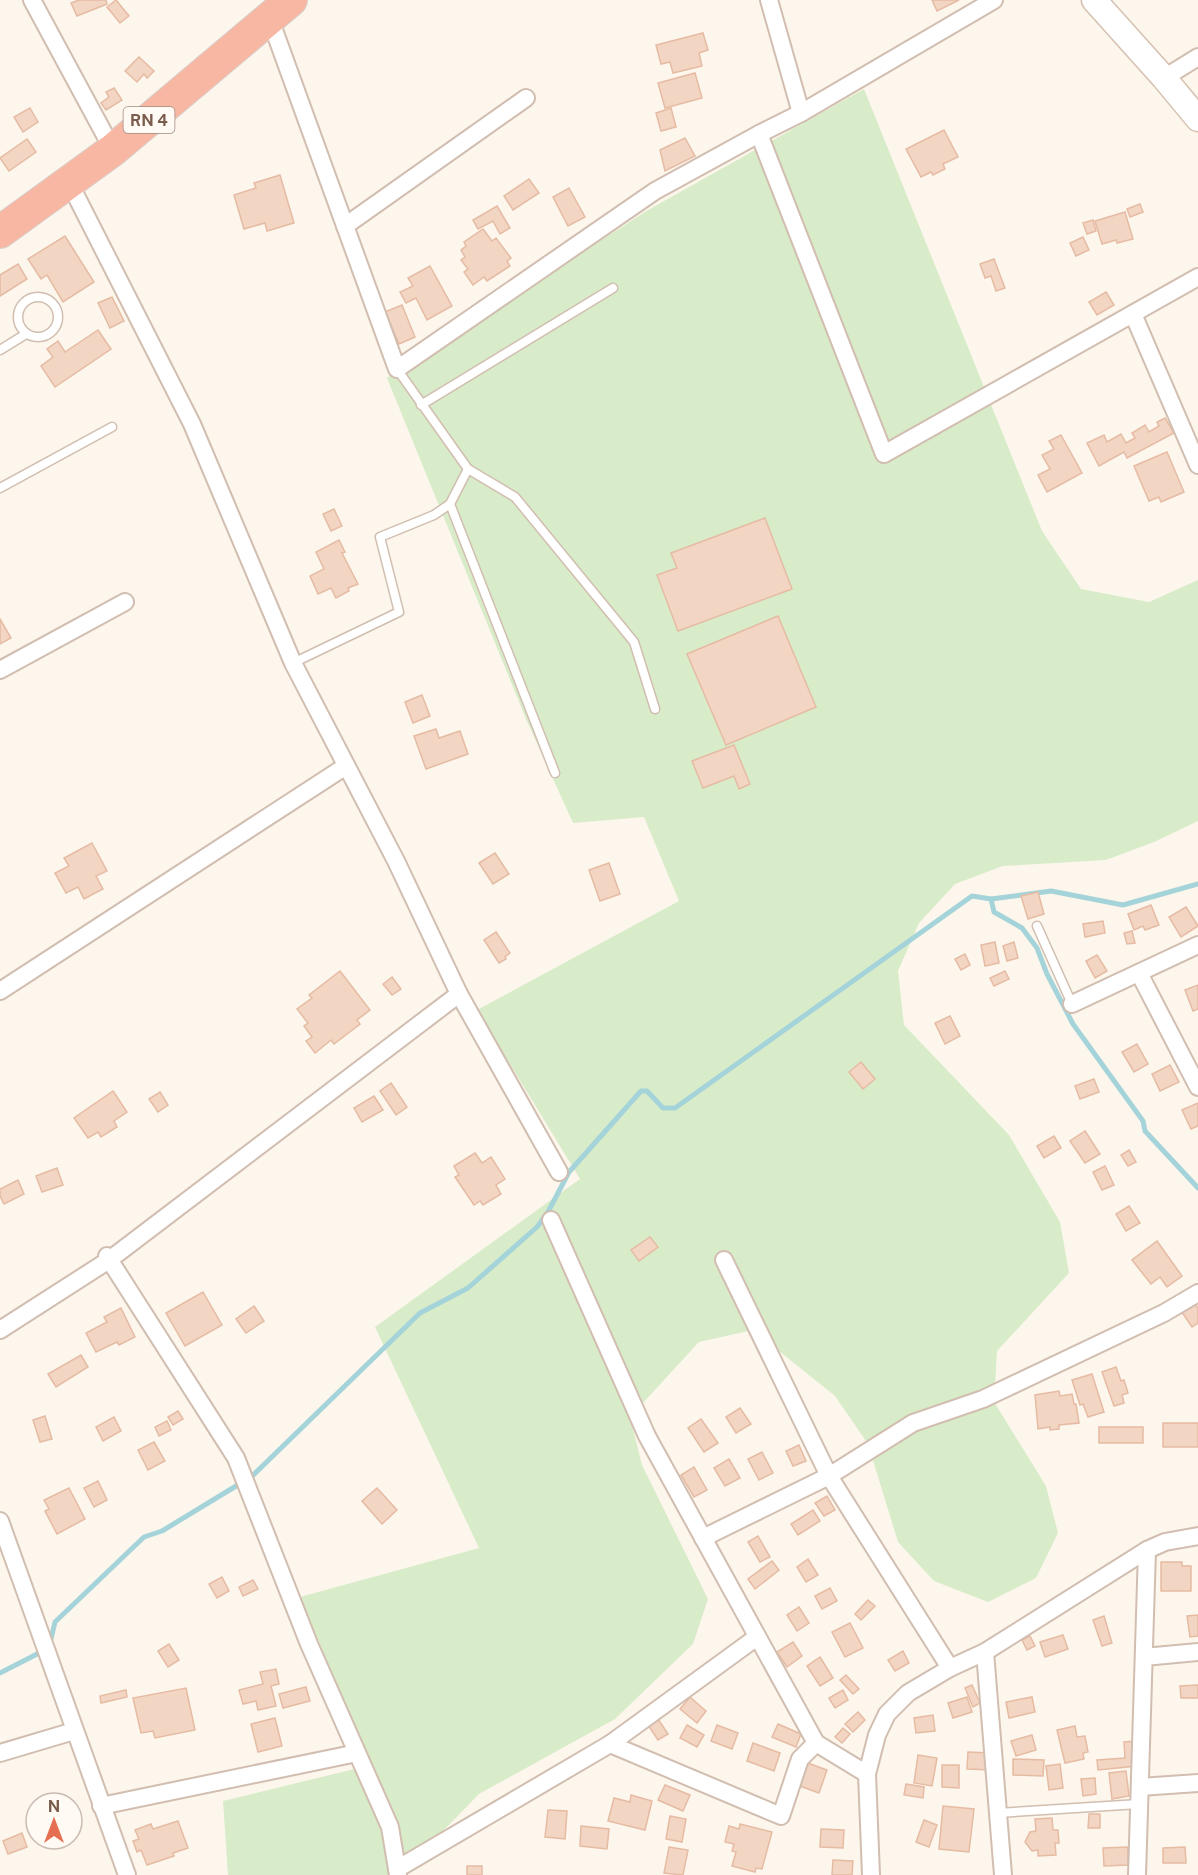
<svg xmlns="http://www.w3.org/2000/svg" width="1198" height="1875" viewBox="0 0 1198 1875" font-family="'Public Sans',sans-serif">
	<style>
		.green { fill: #d8ecc9 }
		.lines { fill: none; stroke-linecap: round; stroke-linejoin: round }
		.stream { stroke: #a5d3da; stroke-width: 5 }
		.building { fill: #f3d5c3; stroke: #e6bba3; stroke-width: 1.5 }
		.lane-casing { stroke: #d1beb0; stroke-width: 11 }
		.street-casing { stroke: #d1beb0; stroke-width: 20 }
		.secondary-casing { stroke: #d6c0b0; stroke-width: 27 }
		.highway-casing { stroke: #dad1cd; stroke-width: 34 }
		.lane { stroke: #fff; stroke-width: 8 }
		.street { stroke: #fff; stroke-width: 16 }
		.secondary { stroke: #fff; stroke-width: 24 }
		.highway { stroke: #f7b7a3; stroke-width: 32 }
		.labels { text-anchor: middle; stroke-width: 4.5; stroke-linejoin: round; paint-order: stroke }
		.shield { fill: #fffaf3; stroke: #a28b7f; stroke-width: 1.5 }
		.shield-label { font-size: 16px; font-weight: bold; fill: #7a5c4d }
	</style>
	<rect width="100%" height="100%" fill="#fdf6ec"/>
	<!-- green -->
	<polygon class="green" points="864,89 1042,531 1081,589 1149,602 1198,580 1198,821 1154,842 1106,860 1003,866 955,884 919,923 898,971 904,1025 1009,1135 1060,1222 1069,1273 997,1351 994,1402 1046,1486 1058,1533 1036,1578 988,1602 934,1581 898,1542 868,1444 835,1396 753,1330 699,1342 630,1417 642,1465 708,1599 693,1644 615,1719 479,1794 400,1875 228,1875 223,1801 371,1765 300,1597 479,1548 375,1327 580,1179 477,1010 679,901 644,817 573,823 526,719 387,378 648,210"/>
	<g class="lines">
		<!-- stream -->
		<g class="stream">
			<polyline points="991,899 1051,891 1123,905 1198,884"/>
			<polyline points="249,1479 420,1313 468,1288 537,1227 548,1212 569,1172 641,1091 647,1091 663,1108 675,1108 972,896 991,899 994,912 1022,928 1037,948 1047,974 1073,1024 1143,1121 1145,1131 1198,1188"/>
			<polyline points="51,1639 55,1622 144,1537 162,1531 241,1483"/>
			<polyline points="0,1673 39,1653"/>
		</g>
	</g>
	<!-- building -->
	<g class="building">
		<polygon points="79,0 106,0 107,4 77,16 71,3"/>
		<polygon points="116,0 129,16 120,23 107,7"/>
		<polygon points="932,0 959,0 937,11"/>
		<polygon points="703,33 708,50 699,53 702,66 673,73 670,62 661,64 656,45"/>
		<polygon points="139,57 154,71 147,78 144,74 137,82 125,71"/>
		<polygon points="695,73 702,98 665,108 658,83"/>
		<polygon points="114,88 122,100 106,110 101,103 109,97 106,92"/>
		<polygon points="30,108 38,122 23,132 14,117"/>
		<polygon points="671,108 676,127 661,131 656,113"/>
		<polygon points="944,130 958,157 943,164 945,169 933,175 931,172 921,177 906,149"/>
		<polygon points="685,138 695,156 665,171 660,150"/>
		<polygon points="27,139 36,152 9,171 0,158"/>
		<polygon points="280,175 294,223 267,231 265,223 244,229 234,195 256,188 254,183"/>
		<polygon points="529,179 539,193 513,210 504,196"/>
		<polygon points="569,188 585,217 568,226 553,197"/>
		<polygon points="1140,204 1143,212 1130,217 1127,209"/>
		<polygon points="497,206 510,228 500,234 493,221 478,229 473,220"/>
		<polygon points="1125,212 1133,239 1117,243 1116,240 1102,244 1095,221"/>
		<polygon points="1093,220 1096,231 1087,234 1083,223"/>
		<polygon points="483,229 492,241 496,238 511,258 507,261 510,266 487,281 484,277 473,285 464,272 468,269 461,260 465,257 461,250 466,246 464,242"/>
		<polygon points="65,236 94,282 63,302 47,275 41,279 28,259"/>
		<polygon points="1083,237 1089,250 1076,256 1070,243"/>
		<polygon points="994,259 1005,288 996,291 991,276 985,278 980,264"/>
		<polygon points="18,264 27,279 0,296 0,275"/>
		<polygon points="430,266 452,306 427,320 416,298 406,303 400,292 413,286 408,278"/>
		<polygon points="1106,292 1114,305 1097,315 1089,302"/>
		<polygon points="112,297 124,321 110,328 98,303"/>
		<polygon points="402,305 415,337 399,344 385,312"/>
		<polygon points="98,330 111,349 55,387 41,366 53,357 47,349 58,341 65,352"/>
		<polygon points="1165,418 1174,433 1127,458 1124,452 1099,466 1087,443 1104,435 1107,442 1121,434 1126,443 1135,438 1132,433 1145,425 1149,432 1159,426 1157,422"/>
		<polygon points="1061,435 1082,473 1047,492 1038,475 1050,469 1042,455 1054,449 1049,441"/>
		<polygon points="1167,452 1184,492 1161,502 1159,497 1149,501 1134,466"/>
		<polygon points="334,509 342,526 331,531 323,514"/>
		<polygon points="765,518 792,589 678,631 657,575 677,568 671,553"/>
		<polygon points="339,540 345,552 342,553 358,584 348,588 349,591 336,598 331,588 318,594 310,576 324,569 316,552"/>
		<polygon points="778,616 816,707 726,745 687,654"/>
		<polygon points="0,619 11,638 0,644"/>
		<polygon points="422,695 430,716 413,723 405,702"/>
		<polygon points="436,729 439,738 460,731 468,754 426,769 414,736"/>
		<polygon points="734,745 750,784 739,789 734,776 703,788 692,761"/>
		<polygon points="92,843 107,871 96,876 103,889 84,899 78,887 66,893 55,873 69,866 64,858"/>
		<polygon points="495,853 509,874 493,884 479,863"/>
		<polygon points="609,863 620,894 600,901 589,870"/>
		<polygon points="1038,892 1044,914 1028,919 1021,896"/>
		<polygon points="1151,905 1159,925 1145,930 1143,926 1134,930 1128,914"/>
		<polygon points="1186,907 1198,926 1181,937 1169,917"/>
		<polygon points="1103,921 1105,933 1085,937 1083,924"/>
		<polygon points="1132,931 1135,943 1127,944 1124,933"/>
		<polygon points="496,932 510,953 505,957 506,959 499,963 484,940"/>
		<polygon points="995,942 999,963 985,966 981,945"/>
		<polygon points="1014,942 1018,958 1007,961 1003,946"/>
		<polygon points="965,954 970,965 961,970 955,959"/>
		<polygon points="1097,955 1107,971 1095,978 1086,961"/>
		<polygon points="340,971 370,1010 357,1020 360,1024 334,1044 331,1040 315,1053 306,1041 312,1037 304,1026 308,1023 297,1009 312,998 309,995"/>
		<polygon points="1005,971 1009,979 994,986 990,978"/>
		<polygon points="392,977 401,989 392,995 383,984"/>
		<polygon points="1198,985 1198,1009 1193,1011 1185,990"/>
		<polygon points="950,1016 960,1036 945,1044 935,1023"/>
		<polygon points="1137,1044 1148,1064 1134,1072 1122,1052"/>
		<polygon points="861,1062 875,1079 863,1089 849,1072"/>
		<polygon points="1170,1065 1179,1082 1160,1091 1152,1074"/>
		<polygon points="1094,1079 1099,1092 1080,1099 1075,1086"/>
		<polygon points="391,1083 407,1107 396,1115 380,1091"/>
		<polygon points="113,1091 127,1112 114,1121 117,1127 101,1137 98,1132 88,1138 74,1118"/>
		<polygon points="160,1092 168,1105 158,1112 149,1099"/>
		<polygon points="374,1096 383,1110 362,1122 354,1108"/>
		<polygon points="1198,1103 1198,1126 1191,1129 1182,1110"/>
		<polygon points="1085,1131 1100,1154 1085,1163 1070,1141"/>
		<polygon points="1054,1136 1061,1148 1044,1158 1037,1146"/>
		<polygon points="1129,1150 1136,1162 1128,1166 1121,1155"/>
		<polygon points="475,1153 482,1163 491,1157 505,1179 496,1185 501,1194 483,1205 480,1201 474,1205 455,1177 459,1175 454,1166"/>
		<polygon points="1105,1166 1114,1185 1102,1190 1093,1172"/>
		<polygon points="57,1168 63,1185 42,1192 36,1176"/>
		<polygon points="18,1180 24,1194 4,1204 0,1196 0,1189"/>
		<polygon points="1129,1206 1140,1223 1126,1231 1116,1214"/>
		<polygon points="650,1237 658,1247 639,1261 631,1250"/>
		<polygon points="1157,1241 1182,1276 1167,1287 1160,1277 1151,1284 1132,1260"/>
		<polygon points="203,1292 222,1325 185,1346 166,1313"/>
		<polygon points="1190,1297 1198,1308 1198,1323 1192,1327 1177,1305"/>
		<polygon points="254,1306 264,1321 246,1333 236,1319"/>
		<polygon points="121,1308 135,1337 119,1345 117,1342 96,1352 86,1333 107,1322 104,1317"/>
		<polygon points="81,1355 88,1367 56,1387 48,1374"/>
		<polygon points="1116,1367 1121,1381 1124,1380 1128,1393 1122,1395 1124,1403 1114,1406 1102,1372"/>
		<polygon points="1092,1374 1104,1412 1088,1417 1083,1404 1080,1405 1072,1380"/>
		<polygon points="1059,1391 1060,1396 1072,1394 1074,1404 1076,1404 1079,1423 1059,1425 1059,1429 1050,1430 1050,1427 1038,1429 1035,1395"/>
		<polygon points="740,1408 751,1424 736,1433 726,1417"/>
		<polygon points="178,1411 183,1419 173,1425 168,1417"/>
		<polygon points="45,1416 52,1439 40,1442 33,1420"/>
		<polygon points="114,1417 121,1431 103,1441 96,1427"/>
		<polygon points="701,1419 718,1443 704,1452 688,1428"/>
		<polygon points="167,1421 171,1430 159,1436 155,1427"/>
		<rect x="1163" y="1423" width="35" height="24"/>
		<rect x="1099" y="1427" width="44" height="16"/>
		<polygon points="154,1442 165,1461 148,1470 138,1450"/>
		<polygon points="799,1445 806,1461 793,1466 786,1451"/>
		<polygon points="762,1452 773,1473 759,1480 748,1459"/>
		<polygon points="729,1459 740,1478 725,1486 714,1468"/>
		<polygon points="694,1467 707,1490 694,1497 681,1475"/>
		<polygon points="98,1481 107,1500 94,1507 84,1488"/>
		<polygon points="69,1488 85,1519 57,1534 45,1511 49,1509 44,1500"/>
		<polygon points="377,1488 397,1510 382,1524 362,1501"/>
		<polygon points="827,1496 835,1510 824,1516 815,1503"/>
		<polygon points="813,1510 820,1521 798,1535 791,1524"/>
		<polygon points="758,1536 770,1557 760,1562 748,1542"/>
		<polygon points="808,1559 818,1575 806,1582 797,1567"/>
		<polygon points="772,1561 779,1570 755,1589 748,1579"/>
		<polygon points="1161,1562 1182,1562 1182,1566 1191,1566 1191,1591 1161,1591"/>
		<polygon points="222,1577 229,1591 217,1598 209,1584"/>
		<polygon points="253,1580 258,1589 243,1596 239,1587"/>
		<polygon points="830,1588 837,1601 822,1609 815,1596"/>
		<polygon points="868,1600 875,1606 861,1620 855,1614"/>
		<polygon points="799,1607 809,1623 797,1631 787,1615"/>
		<polygon points="1198,1615 1198,1636 1190,1637 1187,1616"/>
		<polygon points="1104,1616 1112,1643 1102,1646 1093,1620"/>
		<polygon points="850,1623 863,1648 845,1657 832,1632"/>
		<polygon points="1063,1635 1068,1649 1045,1657 1040,1642"/>
		<polygon points="1030,1636 1035,1646 1027,1650 1022,1640"/>
		<polygon points="793,1642 802,1656 787,1667 777,1652"/>
		<polygon points="169,1644 179,1660 168,1667 158,1651"/>
		<polygon points="903,1651 909,1663 895,1671 888,1660"/>
		<polygon points="820,1657 833,1678 820,1686 807,1666"/>
		<polygon points="276,1669 279,1684 271,1686 276,1706 258,1710 256,1701 243,1704 239,1690 263,1684 260,1672"/>
		<polygon points="846,1675 859,1689 853,1694 840,1680"/>
		<polygon points="972,1685 980,1703 973,1707 965,1688"/>
		<polygon points="1198,1685 1198,1698 1181,1698 1180,1686"/>
		<polygon points="306,1687 310,1701 283,1708 279,1694"/>
		<polygon points="186,1688 195,1730 155,1738 153,1731 141,1733 133,1698"/>
		<polygon points="126,1690 127,1697 101,1703 100,1696"/>
		<polygon points="843,1690 848,1700 835,1708 829,1698"/>
		<polygon points="690,1697 706,1711 697,1723 680,1709"/>
		<polygon points="967,1697 972,1712 953,1718 948,1703"/>
		<polygon points="1032,1697 1035,1712 1009,1718 1006,1702"/>
		<polygon points="858,1712 865,1720 853,1732 845,1724"/>
		<polygon points="933,1715 935,1731 916,1733 914,1718"/>
		<polygon points="275,1718 282,1746 258,1752 251,1724"/>
		<polygon points="658,1719 668,1734 658,1740 648,1725"/>
		<polygon points="778,1724 801,1734 796,1747 772,1737"/>
		<polygon points="687,1725 704,1735 697,1747 680,1738"/>
		<polygon points="717,1725 738,1733 732,1749 711,1741"/>
		<polygon points="1075,1726 1077,1737 1085,1736 1088,1752 1083,1753 1084,1759 1065,1763 1057,1730"/>
		<polygon points="843,1728 850,1734 842,1743 835,1737"/>
		<polygon points="1032,1735 1036,1750 1016,1756 1011,1741"/>
		<polygon points="1135,1741 1137,1766 1098,1770 1097,1760 1125,1758 1124,1742"/>
		<polygon points="753,1743 780,1753 774,1771 747,1761"/>
		<polygon points="968,1752 991,1753 991,1770 967,1769"/>
		<polygon points="918,1755 937,1758 932,1786 914,1783"/>
		<polygon points="1013,1759 1044,1760 1043,1776 1013,1775"/>
		<polygon points="805,1762 827,1770 819,1793 797,1785"/>
		<polygon points="1060,1764 1063,1788 1049,1790 1046,1766"/>
		<polygon points="942,1765 959,1765 959,1788 942,1787"/>
		<polygon points="1126,1771 1129,1796 1112,1799 1109,1773"/>
		<polygon points="1095,1778 1096,1794 1083,1796 1081,1779"/>
		<polygon points="906,1784 924,1787 923,1798 904,1795"/>
		<polygon points="665,1785 690,1795 683,1811 658,1800"/>
		<polygon points="631,1795 652,1801 645,1830 608,1821 614,1798 630,1802"/>
		<polygon points="943,1806 974,1809 969,1852 939,1849"/>
		<polygon points="548,1810 567,1811 565,1839 545,1837"/>
		<polygon points="1089,1814 1100,1814 1100,1828 1088,1828"/>
		<polygon points="670,1816 686,1819 682,1842 666,1839"/>
		<polygon points="1052,1818 1053,1830 1058,1830 1059,1843 1055,1843 1056,1855 1038,1856 1038,1850 1032,1851 1025,1842 1030,1832 1036,1831 1035,1819"/>
		<polygon points="924,1820 937,1825 929,1847 916,1842"/>
		<polygon points="178,1821 188,1848 173,1853 174,1856 147,1865 141,1850 137,1852 133,1841 139,1839 135,1830 151,1824 153,1829"/>
		<polygon points="740,1824 772,1832 762,1869 756,1868 755,1872 732,1866 736,1852 732,1851 734,1844 725,1842 729,1826 739,1829"/>
		<polygon points="581,1826 609,1829 607,1849 580,1846"/>
		<polygon points="821,1829 844,1830 843,1848 820,1847"/>
		<polygon points="22,1833 27,1847 8,1854 3,1841"/>
		<polygon points="669,1847 688,1850 683,1875 664,1873"/>
		<polygon points="1128,1847 1128,1865 1104,1866 1103,1848"/>
		<polygon points="1185,1847 1186,1863 1163,1863 1163,1848"/>
		<polygon points="833,1860 853,1861 852,1875 832,1875"/>
		<rect x="467" y="1866" width="15" height="9"/>
	</g>
	<g class="lines">
		<!-- lane casing -->
		<g class="lane-casing">
			<g id="lane">
				<circle cx="38" cy="317" r="20"/>
				<polyline points="0,350 26,334"/>
				<polyline points="397,369 468,469 515,497 634,642 655,709"/>
				<polyline points="421,405 613,288"/>
				<polyline points="0,488 112,427"/>
				<polyline points="450,504 555,773"/>
				<polyline points="293,663 399,612 380,537 434,515 450,504 468,469"/>
				<polyline points="1037,926 1072,1004"/>
				<polyline points="998,1813 1139,1804"/>
			</g>
		</g>
		<!-- street casing -->
		<g class="street-casing">
			<g id="street">
				<polyline points="32,0 113,150"/>
				<polyline points="769,0 801,113"/>
				<polyline points="270,19 397,369 655,191 759,134 801,113 994,0"/>
				<polyline points="1164,78 1198,57"/>
				<polyline points="759,134 884,454 1198,277"/>
				<polyline points="69,182 192,424 293,663 396,861 459,994 559,1172"/>
				<polyline points="345,226 526,98"/>
				<polyline points="1133,314 1198,465"/>
				<polyline points="0,670 125,602"/>
				<polyline points="1139,973 1198,1087"/>
				<polyline points="0,991 346,766"/>
				<polyline points="1072,1004 1198,945"/>
				<polyline points="551,1220 647,1436 816,1743 867,1774"/>
				<polyline points="107,1256 236,1458 309,1644 390,1827 398,1875"/>
				<polyline points="724,1260 829,1476 950,1668"/>
				<polyline points="0,1330 109,1260 459,994"/>
				<polyline points="0,1521 127,1875"/>
				<polyline points="703,1538 829,1476 913,1423 983,1399 1164,1313 1198,1293"/>
				<polyline points="985,1652 1003,1875"/>
				<polyline points="1144,1657 1198,1652"/>
				<polyline points="610,1744 781,1816 800,1759 816,1743"/>
				<polyline points="0,1753 74,1731"/>
				<polyline points="1140,1787 1198,1783"/>
				<polyline points="101,1806 357,1753"/>
				<polyline points="397,1869 610,1744 757,1637"/>
				<polyline points="871,1875 867,1774 877,1735 887,1714 908,1693 950,1668 985,1652 1147,1550 1165,1542 1198,1536"/>
				<polyline points="1137,1875 1147,1550"/>
			</g>
		</g>
		<!-- secondary casing -->
		<g class="secondary-casing">
			<polyline id="secondary" points="1094,0 1164,78 1198,119"/>
		</g>
		<!-- highway casing -->
		<g class="highway-casing">
			<polyline id="highway" points="0,232 113,150 291,0"/>
		</g>
		<!-- lane -->
		<use href="#lane" class="lane"/>
		<!-- street -->
		<use href="#street" class="street"/>
		<!-- secondary -->
		<use href="#secondary" class="secondary"/>
		<!-- highway -->
		<use href="#highway" class="highway"/>
	</g>
	<g class="labels">
		<!-- shield labels -->
		<rect class="shield" x="123.5" y="107" width="51" height="26" rx="4.5"/>
		<g class="shield-label">
			<text x="149" y="126">RN 4</text>
		</g>
	</g>
	<!-- north arrow -->
	<g transform="translate(54 1821)"><circle r="28" fill="#fffaf3" stroke="#cabbb1" stroke-width="1.5"/>
	<path d="M0-4.5L10 22L0 15L-10 22Z" fill="#e76f51"/>
	<text y="-9" font-size="16" font-weight="bold" text-anchor="middle" fill="#7a5c4d">N</text>
	</g>
</svg>
